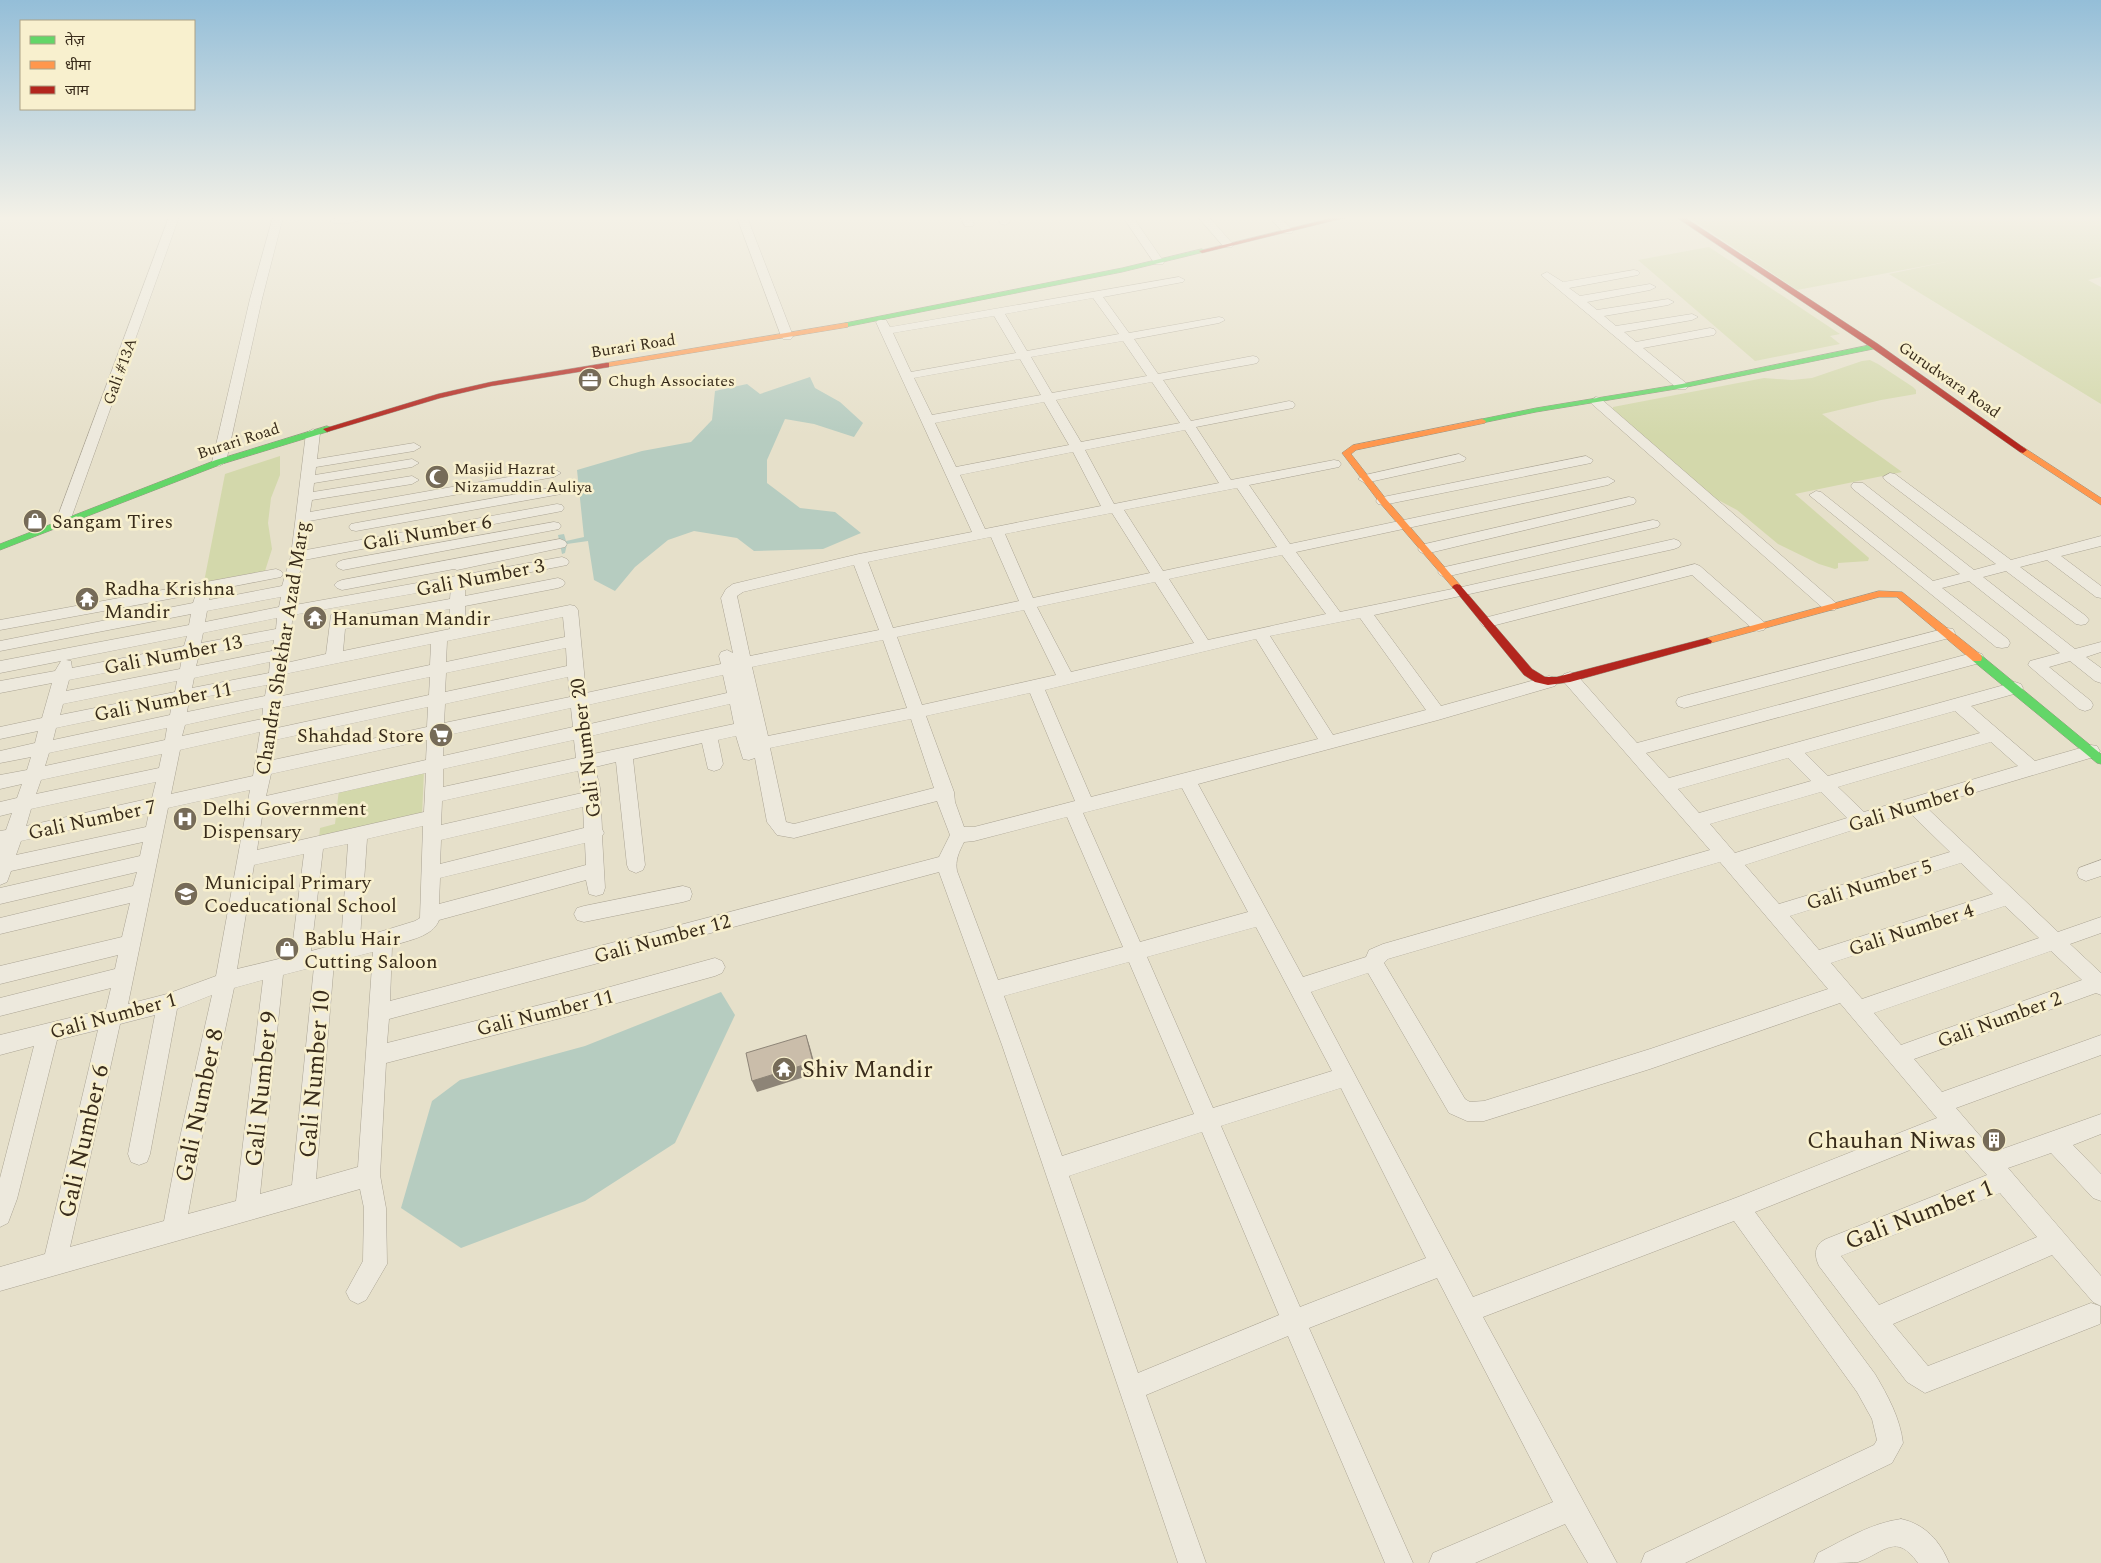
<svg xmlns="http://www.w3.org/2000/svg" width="2101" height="1563" viewBox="0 0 2101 1563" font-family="Spectral,'Noto Sans Devanagari',serif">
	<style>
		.green { fill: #d3d8ab }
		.water { fill: #b6ccc0 }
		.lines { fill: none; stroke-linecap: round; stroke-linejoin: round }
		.street-casing { stroke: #aba494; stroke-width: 1 }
		.fast-casing { stroke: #9a9383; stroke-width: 1 }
		.slow-casing { stroke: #9a9383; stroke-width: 1 }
		.jam-casing { stroke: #9a9383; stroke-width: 1 }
		.street { fill: #ede9dd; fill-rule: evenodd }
		.fast { fill: #63d668; fill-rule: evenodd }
		.slow { fill: #ff974d; fill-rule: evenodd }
		.jam { fill: #b3261e; fill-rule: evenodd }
		.shaded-wall { fill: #8d8477 }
		.building { fill: #cabdaa; stroke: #8d8477 }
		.labels { text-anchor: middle; stroke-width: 5; stroke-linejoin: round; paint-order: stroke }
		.far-street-label { font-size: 16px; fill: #392c1b; stroke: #f8f0ce }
		.far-poi-label { font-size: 16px; fill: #392c1b; stroke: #f8f0ce; text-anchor: start }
		.poi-label { font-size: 20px; fill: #392c1b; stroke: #f8f0ce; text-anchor: start }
		.street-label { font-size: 20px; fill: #392c1b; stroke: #f8f0ce }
		.near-poi-label { font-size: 24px; fill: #392c1b; stroke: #f8f0ce; text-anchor: start }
		.near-street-label { font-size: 24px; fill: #392c1b; stroke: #f8f0ce }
	</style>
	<rect width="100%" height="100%" fill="#e6e0ca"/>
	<!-- green -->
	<g class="green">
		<polygon points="1688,217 2101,217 2101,277 2088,280 2101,287 2101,404 1889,274 1951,261 1797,290"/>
		<polygon points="1709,247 1840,334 1830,336 1840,344 1755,361 1638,260"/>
		<polygon points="1870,360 1878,364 1913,387 1916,390 1916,394 1881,400 1822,414 1902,472 1795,494 1869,558 1868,561 1838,563 1838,568 1835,569 1819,564 1778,544 1737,510 1707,494 1613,410 1613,407 1764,378 1792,380 1812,378 1862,361"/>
		<polygon points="280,456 280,475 271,498 268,523 272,549 265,571 204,582 225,474"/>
		<polygon points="424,771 422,815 319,838 320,828 335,824 339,789"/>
	</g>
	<!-- water -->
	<g class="water">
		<polygon points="810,377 815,388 840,402 863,423 854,437 814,424 785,419 767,460 767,483 800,508 835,512 861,533 823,549 754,551 737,538 694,531 668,540 635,567 615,591 594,580 588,541 567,544 565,553 562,554 558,535 564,534 566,541 584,537 577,470 642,451 691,442 712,420 715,391 747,384 760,394"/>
		<polygon points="721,992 735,1015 675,1143 585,1201 461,1248 401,1208 432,1101 460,1080 585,1046"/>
	</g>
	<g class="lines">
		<!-- street casing -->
		<g class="street-casing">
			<g id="street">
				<polygon points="169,217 179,217 69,524 67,527 57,527 55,524"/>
				<polygon points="273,217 283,217 262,299 226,462 219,466 212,462 250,299"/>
				<path d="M339,217H366C359,222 337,227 330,221Z"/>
				<polygon points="737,217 747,217 793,336 791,339 783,339 781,336"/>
				<polygon points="960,217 970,217 974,224 973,226 965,226"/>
				<polygon points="997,217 1007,217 1010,222 1005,225 1001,224"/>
				<polygon points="1123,217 1133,217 1164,262 1163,264 1155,264"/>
				<polygon points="1198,217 1209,217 1232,243 1233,245 1232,247 1224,247"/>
				<polygon points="1269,217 1280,217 1293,231 1292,233 1284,233"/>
				<polygon points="1634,270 1638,271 1640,273 1638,275 1569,288 1580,296 1650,284 1656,287 1650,290 1587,302 1597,310 1668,299 1674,302 1668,305 1604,316 1616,326 1692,314 1698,317 1692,320 1624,332 1636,342 1710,328 1714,329 1716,332 1714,335 1643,348 1686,383 1688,386 1686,389 1678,389 1541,275 1547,272 1563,282"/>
				<path d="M1179,277L1185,280L1183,282L1103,297L1129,333L1219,317L1223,318L1225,320L1219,323L1134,339L1158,374L1253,356L1257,357L1259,360L1257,363L1253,364L1163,380L1191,421L1289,401L1293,402L1295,405L1293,408L1196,427L1231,480L1334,460L1339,461L1341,464L1339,467L1249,485L1290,544L1608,477L1615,481L1608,485L1296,552L1340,612L1462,587L1674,539L1679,541L1681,544L1679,547L1674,549L1374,615L1441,706L1549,676L1555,678L1557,682L1555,686L1438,720L1198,784L1303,977L1366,957L1369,950L1383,944L1710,850L1564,682L1562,678L1564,674L1570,672L1576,674L1637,743L1976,652L1982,654L1984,658L1982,662L1976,664L1646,753L1669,778L2015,682L2021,684L2023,688L2021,692L1971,706L2035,761L2091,745L2097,746L2100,751L2097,756L1926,807L2058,932L2101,917V933L2070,944L2101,973V995L2096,993L1914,1059L1942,1092L2101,1035V1055L1956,1108L1994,1152L2101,1114V1134L2073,1145L2101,1174V1201L2093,1198L2051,1153L2008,1168L2101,1276V1306L2093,1302L2052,1255L1893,1324L1928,1366L2091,1303L2100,1306V1324L1925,1393L1907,1382L1819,1266C1814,1255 1814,1245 1826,1239L1987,1175L1950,1134L1755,1212L1875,1374C1888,1396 1900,1418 1903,1443L1892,1463L1685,1563H1641L1645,1553L1874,1445L1877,1440L1872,1419L1857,1392L1734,1221L1483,1317L1617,1563H1588L1565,1524L1475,1563H1429L1433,1553L1553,1502L1437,1278L1309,1328L1413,1563H1385L1288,1336L1146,1395L1206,1563H1178L1002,1045L939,872L389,1019L387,1043L588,993L715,958L722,961L725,967L722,973L715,976L588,1011L386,1063L380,1175L386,1208L387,1264L366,1300L358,1304L350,1300L346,1292L363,1261L364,1208L360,1189L0,1291V1267L45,1254L98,1030L57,1040L17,1199L8,1223L0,1227V1178L34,1046L0,1055V1035L106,1009L111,988L0,1016V998L115,969L118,955L0,984V966L122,937L130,903L0,934V918L133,886L137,872L0,904V888L140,856L143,842L11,871L7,882L0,885V831L6,830L12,813L0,816V802L17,798L22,784L0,789V775L27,770L31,757L0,763V751L35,743L38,731L0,739V727L42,718L52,683L0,693V681L55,671L61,661L0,673V661L189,625L191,614L0,651V641L193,603L196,594L0,630V620L276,569L281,571L283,574L281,577L209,591L211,594L209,600L282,586L291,556L306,433L313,429L320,433L317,459L414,443L421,447L414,451L316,467L315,475L412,459L419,463L412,467L314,483L313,492L412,476L419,480L412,484L312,500L310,512L554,469L561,473L554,477L309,521L306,550L557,504L562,505L564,508L562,511L557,512L304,560L298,577L295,605L562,557L567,559L569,562L567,565L460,586L465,590V596L558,578L563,580L565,583L563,586L558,588L465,606L466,626L570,605L575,606L578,610L586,693L721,664L719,656L721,652L727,650L733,653L721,598L726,589L733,584L859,554L972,532L880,331L876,322L878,320H886L890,327ZM1093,298L1119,334L1027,351L1005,314ZM994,316L1016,353L911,372L893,333ZM1123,341L1147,376L1052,393L1031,357ZM1020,359L1041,395L932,415L914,378ZM1152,382L1180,423L1081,442L1056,400ZM1044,402L1069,445L956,467L935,423ZM1185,430L1219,483L1114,504L1085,450ZM1073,452L1101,506L985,529L960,475ZM1237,488L1277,547L1163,571L1124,510ZM1112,513L1150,573L1033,598L1005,534ZM991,537L1019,601L893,628L868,562ZM1282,555L1326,614L1208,640L1169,579ZM854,565L879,630L750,656L737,596L743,592ZM1155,582L1194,643L1071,672L1037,607ZM451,587L450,599L346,618L344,611L339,610L334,611L331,615L326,654L286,663L293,615ZM281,597L279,607L205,622L207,611ZM450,609V629L343,651L345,629ZM1024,610L1056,675L922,705L897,637ZM563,617L565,637L446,662L447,641ZM277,618L276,629L201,643L203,633ZM1360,618L1426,710L1333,735L1270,636ZM187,636L184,646L72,668L71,661L66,660ZM1256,639L1318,739L1091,797L1045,690ZM274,640L272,651L196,666L199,655ZM883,640L907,708L768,736L752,667ZM431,644L430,665L282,696L285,674ZM566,648L567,666L445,692L446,673ZM182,658L180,669L66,691L69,680ZM270,662L269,673L192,688L194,678ZM723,675L727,693L590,724L588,705ZM430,677L429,695L277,728L280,708ZM568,677L570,697L444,723L445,704ZM177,681L175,692L60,715L63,704ZM267,685L265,696L187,712L189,700ZM1030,693L1075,801L974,827H964L955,802L954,792L926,716ZM172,704L170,715L53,740L56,728ZM730,704L734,724L593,754L591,736ZM428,707L427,727L273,760L275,740ZM263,708L262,719L182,736L185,725ZM571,708L573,727L443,756L444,736ZM1955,711L1980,733L1828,776L1805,753ZM911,719L934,788L794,824L786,822L770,748ZM167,728L165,740L45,766L49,753ZM260,732L253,776L171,794L180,750ZM736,736L743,759L749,760L755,758L767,822L777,835L794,838L937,801L950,835L939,857L390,1001L392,946C408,940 433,937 439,920L586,880L589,894L596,896L603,894L605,888L602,836L604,833L602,829L600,788L595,767L616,762L627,865L629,870L636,873L643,870L645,865L633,759L702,743L708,769L714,771L720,769L723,764L718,740ZM427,740L426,760L266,796L271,774ZM574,740L576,758L443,787V769ZM1991,742L2018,766L1864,812L1838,787ZM162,754L159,768L36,794L41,780ZM1788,758L1811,781L1699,813L1678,789ZM578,771L582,793L441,825L442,801ZM426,773L424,812L257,850L263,810ZM156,782L152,798L26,826L31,809ZM1182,788L1248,912L1140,942L1083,813ZM250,790L216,976L167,994L128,1004L168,808ZM1821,792L1847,818L1735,853L1710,824ZM583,807L584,828L440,864L441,840ZM1909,812L1950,852L1779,904L1745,865ZM149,813L146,827L16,855L21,841ZM1067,817L1123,947L998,980L957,871C955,860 959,852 964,842L974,841ZM423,826L420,918L415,921L360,938L367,839ZM585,843L586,865L439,904L440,878ZM348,844L341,943L311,951L323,849ZM304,854L291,956L237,969L254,865ZM1720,862L1828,989L1650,1049L1484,1101L1470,1102L1465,1099L1384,963L1388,959ZM1961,863L1993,894L1819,950L1790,916ZM2005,906L2039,938L1862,999L1831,963ZM1256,927L1332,1071L1213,1108L1147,957ZM2051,951L2082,980L1901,1045L1874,1013ZM373,952L358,1167L316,1179L334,962ZM1129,962L1194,1114L1062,1156L1004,996ZM314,967L292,1185L260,1194L283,975ZM1368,973L1449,1113L1467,1121H1484L1650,1069L1840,1003L1937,1118L1738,1197L1473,1297L1311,992ZM263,980L236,1201L188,1214L201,1142L234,988ZM212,995L179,1142L164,1221L70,1247L120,1024L155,1015L128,1154L131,1162L139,1165L147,1162L150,1154L177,1009ZM1341,1088L1426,1258L1300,1307L1221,1126ZM1202,1132L1279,1315L1138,1373L1069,1176ZM2000,1193L2037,1237L1879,1305L1841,1256Z"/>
				<polygon points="1596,397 1600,398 1835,602 1838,606 1835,610 1825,610 1592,404 1590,401"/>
				<polygon points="1459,454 1466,458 1464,461 1365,483 1358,479 1365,475"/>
				<polygon points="1586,456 1593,460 1591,463 1383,505 1378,504 1376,501 1378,498 1383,497"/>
				<polygon points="1890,473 1895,474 2011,560 2101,536 2101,546 2061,556 2101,586 2101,598 2096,597 2047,560 2020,567 2086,616 2089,620 2086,624 2081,625 2076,624 2006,571 1983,577 2075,649 2101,642 2101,652 2086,657 2101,668 2101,683 2095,681 2070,661 2049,667 2091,701 2093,705 2091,709 2085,711 2079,709 2028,665 2030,661 2060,653 1969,581 1942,588 2008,639 2010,643 2008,647 2002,648 1996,647 1809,495 1816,491 1821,492 1933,581 1960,574 1853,489 1851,486 1853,483 1863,483 1974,570 1996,564 1885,480 1883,477"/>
				<polygon points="556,487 563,491 561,494 356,531 351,530 349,527 351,524 356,523"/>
				<polygon points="1629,497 1634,498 1636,501 1634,504 1425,554 1420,552 1418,549 1420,546 1425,544"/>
				<polygon points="1653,520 1658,521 1660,524 1658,527 1445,577 1440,575 1438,572 1440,569 1445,567"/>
				<polygon points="554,522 559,523 561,526 559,529 343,570 338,568 336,565 338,562 343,560"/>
				<polygon points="560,539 565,541 567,544 565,547 457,570 454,569 342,590 337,588 334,585 337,582 342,580"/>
				<polygon points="1695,564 1700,566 1764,622 1767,626 1764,630 1759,631 1754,630 1692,575 1488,627 1483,626 1480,622 1483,618 1488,617"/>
				<polygon points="1947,628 1953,629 1955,633 1953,637 1684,708 1678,706 1676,702 1678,698 1684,696"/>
				<polygon points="2101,860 2101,876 2086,881 2079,878 2077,873 2079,868"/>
				<polygon points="683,886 690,888 692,894 690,900 683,902 584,922 577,920 574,914 577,908 584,906"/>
				<path d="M1901,1519C1925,1524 1940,1541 1949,1563H1918C1896,1532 1885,1552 1858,1562C1846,1563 1827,1563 1814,1563L1818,1553C1844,1540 1871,1523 1901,1519Z"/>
			</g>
		</g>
		<!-- fast casing -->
		<g class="fast-casing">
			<g id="fast">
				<polygon points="1202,249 1205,251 1204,252 1122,272 845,327 841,325 845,323 1122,268"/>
				<polygon points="1875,344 1879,346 1878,348 1682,388 1536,412 1482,423 1478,421 1482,419 1536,408 1682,384"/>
				<polygon points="327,426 330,427 330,431 222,464 0,550 0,544 216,460"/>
				<polygon points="1977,654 1981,655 2101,754 2101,764 2097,763 1973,661 1972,658"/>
			</g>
		</g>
		<!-- slow casing -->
		<g class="slow-casing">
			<g id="slow">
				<polygon points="845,323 848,323 848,327 606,367 602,365 606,363"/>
				<polygon points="1482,419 1486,421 1485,423 1356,450 1351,454 1386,499 1460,585 1462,587 1460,589 1454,589 1380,503 1342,453 1353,445"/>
				<polygon points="2023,447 2101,498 2101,505 2020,452 2020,448"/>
				<polygon points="1879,591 1902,592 1981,655 1982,658 1981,661 1973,661 1897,597 1879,597 1707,644 1702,641 1707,638"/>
			</g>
		</g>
		<!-- jam casing -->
		<g class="jam-casing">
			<g id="jam">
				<polygon points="1336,217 1348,217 1202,253 1199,251"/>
				<polygon points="1676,217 1684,217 1878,344 2027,450 2023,453 2020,452 1872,348"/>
				<polygon points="606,363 609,363 609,367 491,386 440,398 330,431 327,432 323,429 438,394 491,382"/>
				<polygon points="1457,584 1460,585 1532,669 1545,677 1557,677 1707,638 1712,641 1711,643 1570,682 1548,685 1535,682 1524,675 1454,589 1452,587 1454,585"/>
			</g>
		</g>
		<!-- street -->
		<use href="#street" class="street"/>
		<!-- fast -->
		<use href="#fast" class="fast"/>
		<!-- slow -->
		<use href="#slow" class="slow"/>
		<!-- jam -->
		<use href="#jam" class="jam"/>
	</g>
	<!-- shaded-wall -->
	<polygon class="shaded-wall" points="806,1035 810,1047 817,1073 757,1092 752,1081"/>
	<!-- building -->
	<polygon class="building" points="806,1035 813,1062 752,1081 746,1053"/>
	<!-- sky -->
	<linearGradient id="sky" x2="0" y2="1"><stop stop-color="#94bed8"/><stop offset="0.5" stop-color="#f4f1e7"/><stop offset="1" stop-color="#f4f1e7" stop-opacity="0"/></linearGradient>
	<rect width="2101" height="436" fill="url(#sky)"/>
	<!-- icons -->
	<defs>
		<g id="office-disc" transform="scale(1.25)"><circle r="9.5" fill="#766b58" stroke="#f8f0ce"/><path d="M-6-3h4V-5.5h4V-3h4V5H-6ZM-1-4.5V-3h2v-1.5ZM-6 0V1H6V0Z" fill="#fff"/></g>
		<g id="mosque-disc" transform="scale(1.25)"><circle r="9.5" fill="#766b58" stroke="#f8f0ce"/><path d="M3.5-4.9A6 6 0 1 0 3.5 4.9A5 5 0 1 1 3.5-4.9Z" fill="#fff"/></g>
		<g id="shop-disc" transform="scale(1.25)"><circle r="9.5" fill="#766b58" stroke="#f8f0ce"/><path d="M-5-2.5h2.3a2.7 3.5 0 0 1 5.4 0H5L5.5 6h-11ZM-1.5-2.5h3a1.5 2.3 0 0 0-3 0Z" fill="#fff"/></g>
		<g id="temple-disc" transform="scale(1.25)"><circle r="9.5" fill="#766b58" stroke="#f8f0ce"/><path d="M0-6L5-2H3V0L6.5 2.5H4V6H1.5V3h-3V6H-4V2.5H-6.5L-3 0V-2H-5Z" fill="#fff"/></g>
		<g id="supermarket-disc" transform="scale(1.25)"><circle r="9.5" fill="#766b58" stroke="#f8f0ce"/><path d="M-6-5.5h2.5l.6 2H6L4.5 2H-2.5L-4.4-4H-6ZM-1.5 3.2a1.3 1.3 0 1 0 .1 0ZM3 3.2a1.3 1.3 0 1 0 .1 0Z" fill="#fff"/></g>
		<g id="hospital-disc" transform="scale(1.25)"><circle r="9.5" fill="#766b58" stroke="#f8f0ce"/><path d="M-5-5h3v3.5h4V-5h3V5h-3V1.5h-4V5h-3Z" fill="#fff"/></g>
		<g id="school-disc" transform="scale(1.25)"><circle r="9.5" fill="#766b58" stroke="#f8f0ce"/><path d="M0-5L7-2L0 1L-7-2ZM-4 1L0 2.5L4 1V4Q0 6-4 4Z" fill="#fff"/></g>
		<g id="building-disc" transform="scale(1.25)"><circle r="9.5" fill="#766b58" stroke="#f8f0ce"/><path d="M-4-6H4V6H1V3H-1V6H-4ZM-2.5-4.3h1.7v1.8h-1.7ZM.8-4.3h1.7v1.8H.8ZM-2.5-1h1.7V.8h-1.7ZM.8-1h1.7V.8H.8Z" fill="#fff"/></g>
	</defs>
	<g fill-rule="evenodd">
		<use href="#office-disc" x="590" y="380"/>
		<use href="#mosque-disc" x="437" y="477"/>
		<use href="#shop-disc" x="35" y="521"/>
		<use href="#temple-disc" x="87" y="599"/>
		<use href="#temple-disc" x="315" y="618"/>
		<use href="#supermarket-disc" x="441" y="735"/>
		<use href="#hospital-disc" x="185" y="819"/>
		<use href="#school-disc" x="186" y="894"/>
		<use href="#shop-disc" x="287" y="949"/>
		<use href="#temple-disc" x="784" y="1069"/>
		<use href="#building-disc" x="1994" y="1140"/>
	</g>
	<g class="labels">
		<!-- far-street labels -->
		<g class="far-street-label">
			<text transform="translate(633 345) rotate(-9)" y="6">Burari Road</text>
			<text transform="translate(119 371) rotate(-70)" y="6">Gali #13A</text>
			<text transform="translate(1950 379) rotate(35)" y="6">Gurudwara Road</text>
			<text transform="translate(238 440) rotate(-18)" y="6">Burari Road</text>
		</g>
		<!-- far-poi labels -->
		<g class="far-poi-label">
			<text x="608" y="386">Chugh Associates</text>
			<text x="454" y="474">Masjid Hazrat<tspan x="454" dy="18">Nizamuddin Auliya</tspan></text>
		</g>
		<!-- poi labels -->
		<g class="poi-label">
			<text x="52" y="528">Sangam Tires</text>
			<text x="104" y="595">Radha Krishna<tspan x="104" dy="23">Mandir</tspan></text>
			<text x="332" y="625">Hanuman Mandir</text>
			<text x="424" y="742" text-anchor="end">Shahdad Store</text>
			<text x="202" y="815">Delhi Government<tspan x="202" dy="23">Dispensary</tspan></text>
			<text x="204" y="889">Municipal Primary<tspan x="204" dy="23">Coeducational School</tspan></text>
			<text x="304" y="945">Bablu Hair<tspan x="304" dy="23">Cutting Saloon</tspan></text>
		</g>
		<!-- street labels -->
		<g class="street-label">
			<text transform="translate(427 532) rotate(-10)" y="7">Gali Number 6</text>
			<text transform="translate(480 577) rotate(-11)" y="7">Gali Number 3</text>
			<text transform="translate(282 648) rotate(-81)" y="7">Chandra Shekhar Azad Marg</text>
			<text transform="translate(173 654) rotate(-11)" y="7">Gali Number 13</text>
			<text transform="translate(163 701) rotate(-11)" y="7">Gali Number 11</text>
			<text transform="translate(585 748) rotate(-97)" y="7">Gali Number 20</text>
			<text transform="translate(1911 806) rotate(-17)" y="7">Gali Number 6</text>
			<text transform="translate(92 819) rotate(-12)" y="7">Gali Number 7</text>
			<text transform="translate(1869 884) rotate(-17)" y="7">Gali Number 5</text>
			<text transform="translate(1911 929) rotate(-18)" y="7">Gali Number 4</text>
			<text transform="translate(662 938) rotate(-15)" y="7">Gali Number 12</text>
			<text transform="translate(545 1012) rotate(-14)" y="7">Gali Number 11</text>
			<text transform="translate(113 1015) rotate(-15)" y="7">Gali Number 1</text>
			<text transform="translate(1999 1019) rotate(-20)" y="7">Gali Number 2</text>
		</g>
		<!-- near-poi labels -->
		<g class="near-poi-label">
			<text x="802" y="1077">Shiv Mandir</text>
			<text x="1976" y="1148" text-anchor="end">Chauhan Niwas</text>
		</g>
		<!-- near-street labels -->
		<g class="near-street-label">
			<text transform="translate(314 1074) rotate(-85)" y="8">Gali Number 10</text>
			<text transform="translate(261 1089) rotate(-84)" y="8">Gali Number 9</text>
			<text transform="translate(199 1105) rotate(-78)" y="8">Gali Number 8</text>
			<text transform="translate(83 1141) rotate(-77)" y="8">Gali Number 6</text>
			<text transform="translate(1919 1214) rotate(-21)" y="8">Gali Number 1</text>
		</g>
	</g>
	<!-- legend -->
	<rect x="20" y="20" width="175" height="90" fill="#f8f0ce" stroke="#aca286"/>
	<rect x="30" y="36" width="25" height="8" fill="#63d668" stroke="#aca286"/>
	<text x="65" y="45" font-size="15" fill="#392c1b">तेज़</text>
	<rect x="30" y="61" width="25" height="8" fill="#ff974d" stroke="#aca286"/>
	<text x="65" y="70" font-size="15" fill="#392c1b">धीमा</text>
	<rect x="30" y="86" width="25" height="8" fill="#b3261e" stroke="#aca286"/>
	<text x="65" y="95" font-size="15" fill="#392c1b">जाम</text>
</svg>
